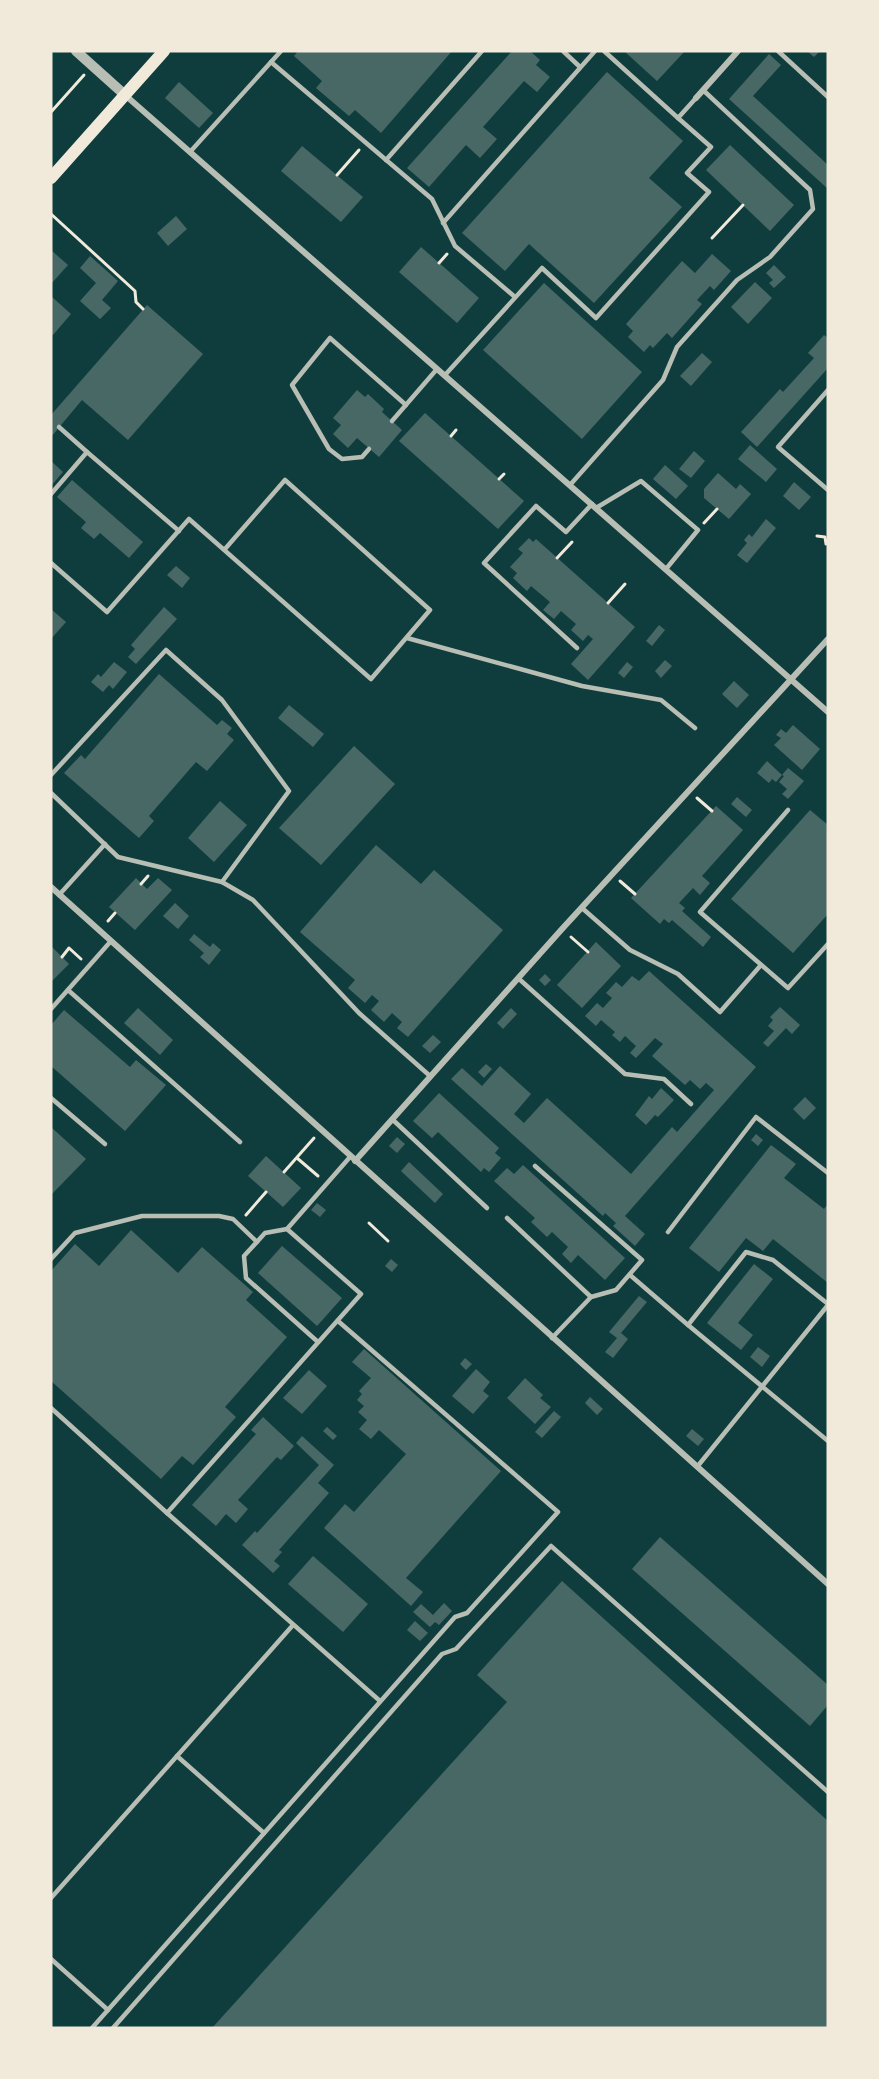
<svg xmlns="http://www.w3.org/2000/svg" width="879" height="2079" viewBox="0 0 879 2079" font-family="'Golos Text',sans-serif">
	<style>
		.building { fill: #486865 }
		.lines { fill: none; stroke-linecap: round; stroke-linejoin: round }
		.path { stroke: #f1e9da; stroke-width: 3 }
		.service { stroke: #b8beb3; stroke-width: 4.5 }
		.minor { stroke: #b8beb3; stroke-width: 6 }
		.tertiary { stroke: #b8beb3; stroke-width: 10 }
		.secondary { stroke: #f1e9da; stroke-width: 12 }
	</style>
	<rect width="100%" height="100%" fill="#0f3d3e"/>
	<!-- building -->
	<g class="building">
		<polygon points="298,51 452,51 381,133 355,110 349,116 316,88 322,81 294,56"/>
		<polygon points="512,51 530,51 540,60 536,65 550,77 537,92 524,81 483,127 497,139 480,158 466,145 429,187 407,168"/>
		<polygon points="624,51 685,51 657,81"/>
		<polygon points="807,51 820,51 814,57"/>
		<polygon points="769,54 781,65 753,96 828,165 828,189 729,99"/>
		<polygon points="607,72 683,141 649,178 682,207 594,303 529,244 505,271 462,233"/>
		<polygon points="179,82 213,113 199,128 165,98"/>
		<polygon points="730,145 794,205 770,231 706,170"/>
		<polygon points="302,146 363,197 341,222 281,171"/>
		<polygon points="176,216 187,229 168,246 157,233"/>
		<polygon points="421,247 479,298 457,323 399,272"/>
		<polygon points="51,250 68,265 51,284"/>
		<polygon points="712,254 731,271 714,290 710,286 697,300 702,304 672,338 667,333 653,348 650,345 644,352 628,337 633,331 626,324 682,261 695,273"/>
		<polygon points="90,256 118,281 102,300 111,308 100,319 80,301 96,283 80,268"/>
		<polygon points="774,265 786,277 774,288 769,283 773,280 766,273"/>
		<polygon points="755,282 772,298 748,324 731,307"/>
		<polygon points="544,283 642,372 582,439 483,350"/>
		<polygon points="51,296 71,314 53,335 51,333"/>
		<polygon points="147,305 203,354 128,440 82,400 51,437 51,415"/>
		<polygon points="824,335 828,338 828,368 757,447 741,432 780,389 783,392 814,358 808,353"/>
		<polygon points="702,353 712,362 691,386 680,376"/>
		<polygon points="357,390 365,397 368,394 384,409 382,412 402,430 379,457 357,438 348,448 333,434 341,425 333,418"/>
		<polygon points="425,413 524,501 498,529 399,441"/>
		<polygon points="750,445 777,469 766,482 738,459"/>
		<polygon points="694,451 705,461 691,478 679,469"/>
		<polygon points="51,461 63,472 51,486"/>
		<polygon points="665,465 688,486 676,499 653,479"/>
		<polygon points="718,473 736,489 740,484 751,494 729,519 704,498 704,489"/>
		<polygon points="72,480 143,542 129,558 100,533 94,539 81,528 86,522 57,497"/>
		<polygon points="794,482 811,497 799,510 783,496"/>
		<polygon points="766,519 776,528 747,563 737,555 747,543 744,540 749,534 752,537"/>
		<polygon points="529,538 533,542 536,539 635,627 588,680 571,664 593,639 588,635 583,641 571,630 576,624 561,611 554,619 543,610 550,602 531,586 527,591 513,578 517,573 510,567 523,553 518,549"/>
		<polygon points="176,566 190,578 182,588 167,575"/>
		<polygon points="164,607 177,619 136,664 128,657 135,649 131,645"/>
		<polygon points="51,609 66,622 51,639"/>
		<polygon points="659,625 665,630 652,646 646,641"/>
		<polygon points="665,660 672,666 661,678 655,671"/>
		<polygon points="114,662 127,672 113,689 109,685 103,692 91,682 98,674 101,677"/>
		<polygon points="627,662 633,667 624,678 618,673"/>
		<polygon points="159,674 217,725 222,720 232,728 227,734 234,740 207,771 196,762 149,816 154,821 139,838 64,773 81,755 85,759"/>
		<polygon points="734,681 749,695 737,708 722,694"/>
		<polygon points="289,705 324,734 313,747 278,718"/>
		<polygon points="793,725 820,749 802,770 774,745 781,738 776,735 781,729 786,733"/>
		<polygon points="354,746 395,784 321,865 279,828"/>
		<polygon points="767,761 782,775 788,768 804,781 788,799 782,794 787,789 779,782 784,776 782,775 776,782 772,779 769,783 757,773"/>
		<polygon points="737,797 752,810 746,817 731,804"/>
		<polygon points="220,801 247,825 214,862 188,838"/>
		<polygon points="716,806 743,830 702,876 710,883 700,895 693,888 679,903 685,908 682,911 711,937 703,947 672,920 669,923 664,919 660,924 631,898"/>
		<polygon points="810,810 828,825 828,914 793,953 731,899"/>
		<polygon points="376,845 421,884 434,870 503,930 408,1037 397,1028 402,1022 392,1013 384,1022 371,1010 379,1001 372,995 365,1003 348,988 355,980 300,932"/>
		<polygon points="136,878 147,889 158,878 172,890 135,930 109,907"/>
		<polygon points="175,903 189,916 178,929 163,916"/>
		<polygon points="194,934 210,947 213,943 221,950 209,965 200,957 204,953 189,940"/>
		<polygon points="596,942 621,966 582,1008 557,985"/>
		<polygon points="51,946 69,964 51,982"/>
		<polygon points="649,971 756,1067 625,1216 645,1234 635,1246 613,1226 616,1223 605,1213 603,1216 451,1079 462,1068 482,1086 500,1066 531,1094 514,1114 524,1123 547,1098 631,1174 672,1127 677,1132 714,1090 706,1083 700,1089 690,1080 685,1085 652,1056 663,1044 655,1038 636,1058 630,1053 636,1046 625,1036 620,1042 612,1035 615,1032 601,1020 596,1026 585,1016 597,1003 603,1008 612,998 606,993 616,982 622,987 632,976 639,981"/>
		<polygon points="545,974 551,980 545,986 539,980"/>
		<polygon points="780,1007 800,1025 792,1034 786,1028 768,1047 763,1043 774,1031 768,1026 773,1020 770,1017"/>
		<polygon points="138,1008 173,1040 160,1055 124,1023"/>
		<polygon points="511,1008 517,1014 503,1029 497,1023"/>
		<polygon points="64,1010 130,1067 136,1060 166,1085 125,1131 51,1066 51,1025"/>
		<polygon points="433,1035 441,1042 430,1053 422,1046"/>
		<polygon points="486,1064 492,1069 484,1078 478,1072"/>
		<polygon points="661,1088 674,1100 658,1117 655,1115 646,1125 635,1115 649,1096 652,1099"/>
		<polygon points="439,1093 499,1148 495,1153 501,1158 489,1172 484,1168 481,1172 438,1132 432,1138 413,1121"/>
		<polygon points="805,1097 816,1108 804,1120 793,1109"/>
		<polygon points="51,1127 86,1159 51,1195"/>
		<polygon points="756,1134 763,1140 758,1146 751,1140"/>
		<polygon points="397,1137 405,1144 397,1153 389,1146"/>
		<polygon points="771,1145 796,1164 784,1178 824,1209 828,1204 828,1283 773,1239 763,1251 746,1238 719,1272 689,1248"/>
		<polygon points="266,1156 301,1188 283,1207 248,1176"/>
		<polygon points="409,1162 443,1194 435,1203 401,1171"/>
		<polygon points="523,1165 625,1258 605,1280 578,1255 571,1263 562,1254 568,1247 552,1232 547,1237 531,1222 535,1218 494,1181 507,1168 514,1174"/>
		<polygon points="317,1203 326,1210 320,1217 311,1210"/>
		<polygon points="131,1230 178,1273 202,1247 253,1292 246,1300 287,1337 225,1407 236,1417 193,1465 182,1456 161,1479 51,1381 51,1271 75,1244 99,1266"/>
		<polygon points="282,1246 342,1298 317,1326 258,1273"/>
		<polygon points="391,1259 398,1265 392,1272 385,1266"/>
		<polygon points="754,1264 773,1279 738,1323 753,1335 741,1350 707,1323"/>
		<polygon points="639,1296 647,1302 621,1333 628,1339 613,1358 605,1352 617,1338 609,1332"/>
		<polygon points="758,1347 770,1356 762,1367 750,1357"/>
		<polygon points="364,1349 501,1471 406,1578 423,1592 411,1606 324,1528 345,1504 354,1512 406,1454 379,1430 371,1439 359,1429 367,1420 358,1412 364,1406 357,1400 362,1394 359,1391 371,1378 352,1362"/>
		<polygon points="465,1358 472,1364 466,1370 460,1364"/>
		<polygon points="476,1369 490,1382 483,1391 489,1396 473,1414 452,1396"/>
		<polygon points="309,1370 327,1386 302,1414 283,1398"/>
		<polygon points="525,1378 543,1395 540,1398 551,1407 535,1424 507,1398"/>
		<polygon points="590,1397 603,1409 597,1415 585,1403"/>
		<polygon points="554,1411 561,1417 542,1438 535,1432"/>
		<polygon points="263,1417 294,1446 281,1460 277,1457 238,1500 248,1509 236,1523 226,1514 216,1526 192,1505 256,1434 251,1430"/>
		<polygon points="327,1427 337,1436 333,1440 323,1431"/>
		<polygon points="692,1429 704,1439 698,1446 686,1436"/>
		<polygon points="302,1436 334,1465 318,1483 329,1493 279,1550 282,1552 274,1561 280,1566 273,1573 242,1545 255,1531 257,1533 319,1465 296,1443"/>
		<polygon points="660,1537 828,1685 828,1705 810,1726 632,1569"/>
		<polygon points="313,1556 368,1604 343,1632 288,1584"/>
		<polygon points="562,1581 828,1821 828,2028 212,2028 507,1702 477,1675"/>
		<polygon points="444,1603 452,1611 439,1625 435,1622 430,1627 413,1612 421,1604 433,1615"/>
		<polygon points="415,1621 428,1633 420,1641 407,1630"/>
	</g>
	<g class="lines">
		<!-- path -->
		<g class="path">
			<polyline points="51,112 84,75"/>
			<polyline points="337,175 359,150"/>
			<polyline points="51,214 135,291 136,302 143,309"/>
			<polyline points="712,238 743,205"/>
			<polyline points="439,263 447,254"/>
			<polyline points="451,436 456,430"/>
			<polyline points="499,479 504,474"/>
			<polyline points="704,523 717,509"/>
			<polyline points="817,536 825,537 826,544"/>
			<polyline points="557,558 572,542"/>
			<polyline points="608,603 625,584"/>
			<polyline points="697,798 712,811"/>
			<polyline points="620,881 635,894"/>
			<polyline points="141,884 148,876"/>
			<polyline points="108,921 115,913"/>
			<polyline points="571,937 588,952"/>
			<polyline points="62,957 69,948 81,959"/>
			<polyline points="297,1158 318,1176"/>
			<polyline points="284,1172 314,1138"/>
			<polyline points="246,1215 266,1192"/>
			<polyline points="369,1223 388,1241"/>
		</g>
		<!-- service -->
		<g class="service">
			<polyline points="563,51 580,67"/>
			<polyline points="604,51 678,118"/>
			<polyline points="778,51 828,97"/>
			<polyline points="271,62 432,199 455,246 515,297"/>
			<polyline points="190,152 281,51"/>
			<polyline points="386,160 482,51"/>
			<polyline points="443,223 595,51"/>
			<polyline points="445,375 542,268 596,318 709,192 687,173 711,147 678,118 696,98"/>
			<polyline points="828,390 778,447 828,490"/>
			<polyline points="392,421 437,369"/>
			<polyline points="369,449 362,457 342,459 329,449 292,385 330,338 406,405"/>
			<polyline points="87,452 179,531"/>
			<polyline points="570,485 663,380 677,347 737,280 770,257 813,209 810,190 703,90"/>
			<polyline points="51,494 87,452 59,427"/>
			<polyline points="596,508 641,481 698,530 666,569"/>
			<polyline points="51,563 107,612 189,519 371,679 430,610 285,480 225,549"/>
			<polyline points="407,638 582,686 661,700 695,728"/>
			<polyline points="577,648 484,563 536,506 566,532 592,504"/>
			<polyline points="51,775 166,650 222,700 289,791 222,882"/>
			<polyline points="51,793 118,857 222,882 253,900 359,1013 430,1076"/>
			<polyline points="788,810 700,912 788,988 828,944"/>
			<polyline points="59,895 105,844"/>
			<polyline points="582,908 630,950 678,974 720,1012 761,965"/>
			<polyline points="518,978 625,1074 664,1079 691,1104"/>
			<polyline points="68,990 240,1142"/>
			<polyline points="51,1009 111,941"/>
			<polyline points="51,1098 105,1144"/>
			<polyline points="392,1119 487,1208"/>
			<polyline points="350,1157 287,1229 361,1294 167,1513 380,1701"/>
			<polyline points="535,1166 642,1260 616,1290 591,1297"/>
			<polyline points="507,1218 591,1297 552,1338"/>
			<polyline points="287,1229 265,1233 244,1256 246,1278 318,1342"/>
			<polyline points="668,1232 756,1117 828,1173"/>
			<polyline points="51,1259 75,1233 142,1216 219,1216 233,1219 257,1242"/>
			<polyline points="630,1275 688,1325"/>
			<polyline points="828,1304 773,1260 746,1252 688,1325 828,1441"/>
			<polyline points="51,1408 167,1513"/>
			<polyline points="697,1467 828,1305"/>
			<polyline points="264,1833 177,1756 293,1625"/>
			<polyline points="51,1898 177,1756"/>
			<polyline points="51,1959 108,2010"/>
			<polyline points="92,2028 455,1617 467,1613 558,1512 338,1321"/>
			<polyline points="113,2028 442,1654 456,1649 551,1546 828,1792"/>
		</g>
		<!-- minor -->
		<g class="minor">
			<polyline points="125,95 828,712"/>
			<polyline points="696,98 738,51"/>
			<polyline points="51,887 828,1584"/>
			<polyline points="355,1161 562,929 828,639"/>
		</g>
		<!-- tertiary -->
		<polyline class="tertiary" points="76,51 125,95"/>
		<!-- secondary -->
		<polyline class="secondary" points="51,178 164,51"/>
	</g>
	<!-- border -->
	<rect width="879" height="2079" fill="none" stroke="#f1e9da" stroke-width="105"/>
</svg>
